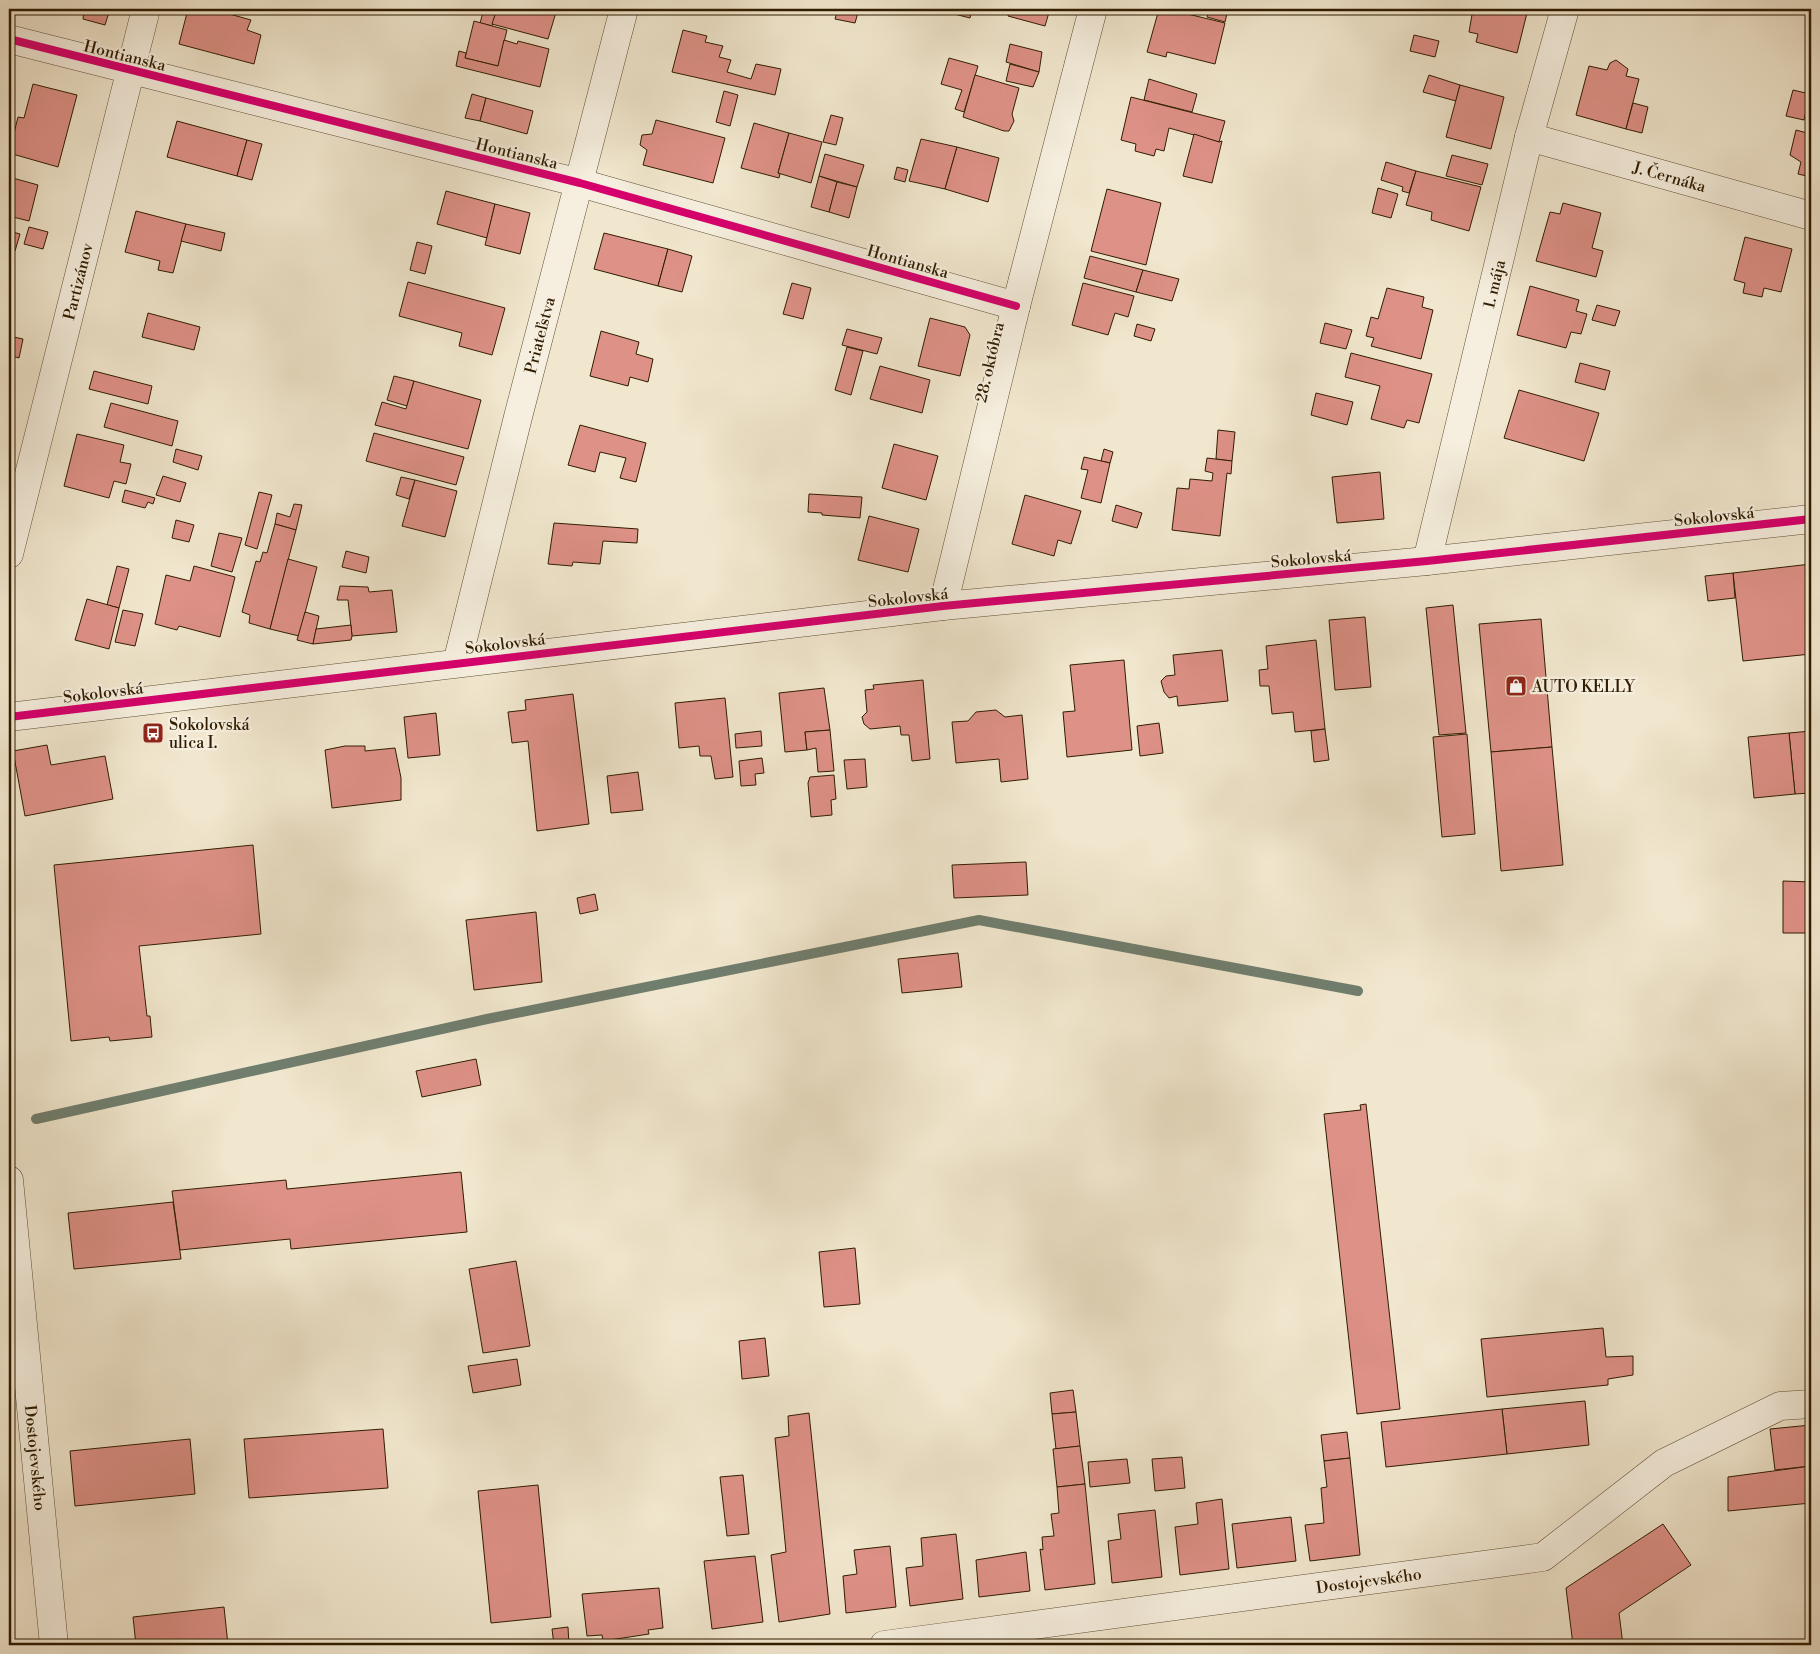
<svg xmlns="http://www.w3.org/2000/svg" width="1820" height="1654" viewBox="0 0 1820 1654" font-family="'Libre Bodoni',serif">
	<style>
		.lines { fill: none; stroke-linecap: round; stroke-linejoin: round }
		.stream { stroke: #707e6e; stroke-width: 10 }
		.building { fill: #de9187; stroke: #301c00 }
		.street-casing { stroke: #604f34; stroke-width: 29 }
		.street { stroke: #f6efdf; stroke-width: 28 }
		.cycleway-casing { stroke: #f6efdf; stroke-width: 11 }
		.cycleway { stroke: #d6006c; stroke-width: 8 }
		.labels { text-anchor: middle; stroke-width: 4.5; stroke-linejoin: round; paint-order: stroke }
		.street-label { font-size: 16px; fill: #301c00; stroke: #f6efdf }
		.poi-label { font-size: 16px; fill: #301c00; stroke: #f6efdf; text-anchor: start }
	</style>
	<rect width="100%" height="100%" fill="#f1e7ce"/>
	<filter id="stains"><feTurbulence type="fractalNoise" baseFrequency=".004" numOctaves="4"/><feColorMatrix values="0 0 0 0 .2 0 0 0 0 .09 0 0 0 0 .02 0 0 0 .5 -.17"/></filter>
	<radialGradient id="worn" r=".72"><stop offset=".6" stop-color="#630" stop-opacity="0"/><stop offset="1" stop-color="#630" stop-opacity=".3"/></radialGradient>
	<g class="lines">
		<!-- stream -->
		<polyline class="stream" points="36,1119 487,1019 979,920 1358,991"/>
	</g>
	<!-- building -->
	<g class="building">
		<polygon points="78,9 110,9 105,25 83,19 84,10"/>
		<polygon points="188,9 227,9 226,13 251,20 247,30 261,35 254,64 179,44"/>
		<polygon points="484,9 496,12 492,26 480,23"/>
		<polygon points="497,9 557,9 548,39 492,24"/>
		<polygon points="838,9 859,9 855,23 835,19"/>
		<polygon points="935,9 972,9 970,18"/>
		<polygon points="1010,9 1050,9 1045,26 1008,16"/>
		<polygon points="1159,9 1167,9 1225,23 1215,64 1167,52 1166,57 1147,52"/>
		<polygon points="1209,9 1228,9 1225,22 1207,17"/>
		<polygon points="1473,9 1528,9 1517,53 1476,42 1478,34 1469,32"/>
		<polygon points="474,21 507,30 498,66 465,58"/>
		<polygon points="683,30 707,36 705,42 723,46 719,57 731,60 727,72 751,79 756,64 781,69 775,95 672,72"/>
		<polygon points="1414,35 1439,41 1435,57 1410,51"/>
		<polygon points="504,40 517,44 518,41 549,49 540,87 456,66 459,51 466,53 465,58 498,66"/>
		<polygon points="1010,44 1042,52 1039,72 1006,62"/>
		<polygon points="949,58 978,66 964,112 955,109 962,90 941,84"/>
		<polygon points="1616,60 1628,69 1626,76 1639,79 1626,129 1576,115 1589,66 1607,70 1610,63"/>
		<polygon points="1010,64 1039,72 1033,87 1006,81"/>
		<polygon points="975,75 1019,88 1012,114 1014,121 1009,131 1004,131 963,117"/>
		<polygon points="1429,75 1460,85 1456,101 1423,92"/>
		<polygon points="1149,79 1197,94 1192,112 1144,100"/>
		<polygon points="33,84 77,95 58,167 9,153 18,117 24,118"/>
		<polygon points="1460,85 1504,97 1491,149 1446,137"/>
		<polygon points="1793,90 1810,94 1804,120 1786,116"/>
		<polygon points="724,91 738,95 730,126 716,122"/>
		<polygon points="472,94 486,98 480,121 465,118"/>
		<polygon points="1131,97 1225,121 1219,142 1169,128 1164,151 1156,149 1154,156 1135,151 1136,144 1121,140"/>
		<polygon points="486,98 533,111 527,134 480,121"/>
		<polygon points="1633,103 1648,107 1642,133 1626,129"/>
		<polygon points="831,115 843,118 836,145 823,142"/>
		<polygon points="656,120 725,138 713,183 643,165 647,150 640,145 642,135 652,134"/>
		<polygon points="177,121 247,140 237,176 167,157"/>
		<polygon points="754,123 789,133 778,173 780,174 779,178 741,168"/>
		<polygon points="1796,130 1811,134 1811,177 1798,174 1801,162 1790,155"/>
		<polygon points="789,133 822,142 811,183 778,173"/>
		<polygon points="1194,134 1219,142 1222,141 1212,183 1183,176"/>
		<polygon points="921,139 957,147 945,189 909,181"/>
		<polygon points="247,140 262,144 252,180 237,176"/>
		<polygon points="957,147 999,158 988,202 945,189"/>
		<polygon points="825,154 864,165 857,187 819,176"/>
		<polygon points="1452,155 1488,164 1482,185 1446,176"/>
		<polygon points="1386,162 1416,171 1409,193 1402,191 1403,187 1381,180"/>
		<polygon points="897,167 908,170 905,182 894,179"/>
		<polygon points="1416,171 1481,187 1469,231 1431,220 1432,212 1406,205"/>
		<polygon points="819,176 837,182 829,212 811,207"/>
		<polygon points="9,177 38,185 29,221 9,216"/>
		<polygon points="837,182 857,187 849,218 829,212"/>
		<polygon points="1378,188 1398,194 1391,218 1372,213"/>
		<polygon points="1107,189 1161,203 1146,265 1091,251"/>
		<polygon points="446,191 495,204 487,238 437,224"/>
		<polygon points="1563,203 1601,213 1592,248 1603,251 1596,277 1536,261 1550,212 1560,214"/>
		<polygon points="495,204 530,213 520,254 485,245"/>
		<polygon points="136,211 186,224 173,273 158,270 160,261 125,252"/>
		<polygon points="186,224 225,233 221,251 181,241"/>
		<polygon points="29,227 48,232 43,249 24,244"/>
		<polygon points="9,231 20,234 15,251 9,250"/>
		<polygon points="604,233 668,249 658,286 594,269"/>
		<polygon points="1745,237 1792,249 1781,292 1764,288 1762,297 1743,293 1745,283 1734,280"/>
		<polygon points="417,242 432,246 425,274 410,270"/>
		<polygon points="668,249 692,256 682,292 658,286"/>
		<polygon points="1090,256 1143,270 1136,292 1084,278"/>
		<polygon points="1143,270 1179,279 1172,301 1136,292"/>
		<polygon points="408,282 505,308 492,355 459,346 462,333 399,316"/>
		<polygon points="792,283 811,288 803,319 783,314"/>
		<polygon points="1083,283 1134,296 1128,317 1115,313 1108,335 1072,325"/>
		<polygon points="1530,286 1579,300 1576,311 1587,314 1581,334 1571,332 1566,348 1517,335"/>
		<polygon points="1387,288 1424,297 1422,307 1433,310 1421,359 1371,346 1374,338 1366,336 1371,317 1378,319"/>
		<polygon points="1597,305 1620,311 1615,326 1592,320"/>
		<polygon points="148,313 200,327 194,350 142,337"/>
		<polygon points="930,318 965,327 970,335 960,376 918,366"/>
		<polygon points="1325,323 1352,330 1346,349 1320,343"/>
		<polygon points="1137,324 1155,329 1151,341 1134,336"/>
		<polygon points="847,329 882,338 877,354 842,345"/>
		<polygon points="601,331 639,342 636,354 653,359 648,382 630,377 628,386 590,376"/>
		<polygon points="9,336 23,339 19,358 9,355"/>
		<polygon points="847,347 863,351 851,395 835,390"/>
		<polygon points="1351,353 1432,374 1419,423 1407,420 1404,428 1371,419 1380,386 1345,377"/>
		<polygon points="1580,363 1610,371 1605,390 1575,382"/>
		<polygon points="880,366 930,380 922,413 870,399"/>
		<polygon points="94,371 152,386 148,404 89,389"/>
		<polygon points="394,376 414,381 407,406 387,400"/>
		<polygon points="414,381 481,400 468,449 375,425 382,402 406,409"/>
		<polygon points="1519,390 1599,413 1584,461 1504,438"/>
		<polygon points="1316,393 1353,402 1347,425 1311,415"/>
		<polygon points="111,403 178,421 172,446 104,427"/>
		<polygon points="580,425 646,443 636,482 620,478 626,458 600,452 595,472 568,465"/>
		<polygon points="1218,430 1235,432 1232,461 1216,459"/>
		<polygon points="374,433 464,457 456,485 366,461"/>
		<polygon points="77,434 124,445 120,462 131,464 126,484 114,481 109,498 64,486"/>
		<polygon points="894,444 938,456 926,500 882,488"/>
		<polygon points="176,449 202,456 198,470 173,462"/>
		<polygon points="1104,449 1113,452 1110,463 1101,461"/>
		<polygon points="1084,457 1110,463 1101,503 1081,498 1088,470 1081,469"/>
		<polygon points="1207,458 1232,461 1231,474 1227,473 1220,536 1172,530 1177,488 1189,489 1190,479 1212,481 1213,473 1205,471"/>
		<polygon points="1380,472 1384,519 1337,523 1332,477"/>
		<polygon points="163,476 186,483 180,502 156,495"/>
		<polygon points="401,477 415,480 409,499 396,495"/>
		<polygon points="415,480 457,491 445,537 402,526"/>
		<polygon points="125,490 155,498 153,504 148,502 145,508 122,502"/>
		<polygon points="259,492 272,495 257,549 245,545"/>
		<polygon points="809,494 862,497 860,518 822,515 822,513 808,512"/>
		<polygon points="1025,495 1081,511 1071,544 1058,540 1054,556 1012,544"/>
		<polygon points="294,504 302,505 296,530 275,524 277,513 290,517"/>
		<polygon points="1116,505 1142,513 1137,528 1112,521"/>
		<polygon points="869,516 919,529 908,572 858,560"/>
		<polygon points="176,520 194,525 189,542 172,538"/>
		<polygon points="554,523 638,529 637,543 603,541 600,564 573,562 572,566 548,564"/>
		<polygon points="275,524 296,530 270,629 249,623 250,615 242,612 256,561 260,562 263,552 267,553"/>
		<polygon points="219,533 242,538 232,572 211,566"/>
		<polygon points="346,551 369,557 366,573 342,567"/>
		<polygon points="288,559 317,567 299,636 270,629"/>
		<polygon points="1811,564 1811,654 1743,661 1733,573"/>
		<polygon points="117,566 129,569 119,608 107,605"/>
		<polygon points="194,566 235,577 220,637 179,626 177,630 155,624 166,575 190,581"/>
		<polygon points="1733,573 1735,598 1708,601 1705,576"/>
		<polygon points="340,586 368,587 369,592 392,590 397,632 352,636 348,600 337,600"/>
		<polygon points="87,599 119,608 109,649 75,640"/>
		<polygon points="1453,605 1466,733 1439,735 1426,608"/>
		<polygon points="123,610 143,614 135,646 115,642"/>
		<polygon points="305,612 319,616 313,644 297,640"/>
		<polygon points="1365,617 1371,687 1335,690 1329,620"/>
		<polygon points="1541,619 1552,747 1491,752 1479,624"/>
		<polygon points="351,625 352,636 351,640 313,644 316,629"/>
		<polygon points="1316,640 1325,729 1295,732 1293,712 1272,714 1269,686 1260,686 1259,670 1268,669 1266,646"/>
		<polygon points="1222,650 1228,701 1178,706 1177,696 1169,698 1164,692 1161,681 1166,676 1175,675 1173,655"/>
		<polygon points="1124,660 1132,750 1067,757 1063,712 1075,711 1070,665"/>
		<polygon points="923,680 930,759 912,761 909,735 901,735 900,726 870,729 864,724 862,717 867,712 865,690 874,689 873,685"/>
		<polygon points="824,688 830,730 805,732 807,750 785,752 779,693"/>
		<polygon points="573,694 589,824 537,831 528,741 512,743 508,712 526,710 525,700"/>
		<polygon points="725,698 733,777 715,779 711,756 700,756 699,746 679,748 675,703"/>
		<polygon points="996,710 1005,717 1022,715 1028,779 1001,782 999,759 956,763 952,722 968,721 976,712"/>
		<polygon points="436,713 440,755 408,758 404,717"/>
		<polygon points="1159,723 1163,753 1140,756 1137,726"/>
		<polygon points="1325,729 1329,760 1314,762 1311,731"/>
		<polygon points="830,730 834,771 818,772 816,748 807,750 805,732"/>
		<polygon points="761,731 762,746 736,748 735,734"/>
		<polygon points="1811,731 1811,793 1795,794 1789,733"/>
		<polygon points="1789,733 1795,794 1754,798 1748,737"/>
		<polygon points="1467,734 1475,834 1442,837 1433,737"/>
		<polygon points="47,745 51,765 105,756 113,799 25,816 13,751"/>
		<polygon points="345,746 365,746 365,751 395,748 401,778 401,800 332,808 325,750"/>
		<polygon points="1552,747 1563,865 1501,871 1491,752"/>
		<polygon points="762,758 764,773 755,774 756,785 741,786 739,761"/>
		<polygon points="865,759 867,787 847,789 844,760"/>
		<polygon points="638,772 643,810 611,813 607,776"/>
		<polygon points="834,775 836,799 831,800 832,815 811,817 808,783 810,777"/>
		<polygon points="253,845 261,934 139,946 147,1016 150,1016 152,1037 110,1041 109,1037 71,1041 54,865"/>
		<polygon points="1026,862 1028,895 954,898 952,865"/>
		<polygon points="1783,881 1811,882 1811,933 1783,933"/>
		<polygon points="595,894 598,910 580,914 577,898"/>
		<polygon points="536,912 542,982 474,990 466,920"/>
		<polygon points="958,953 962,987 902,993 898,959"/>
		<polygon points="476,1059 481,1085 422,1097 416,1071"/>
		<polygon points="1366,1104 1400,1409 1357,1414 1324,1114 1361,1110 1360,1105"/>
		<polygon points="461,1172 467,1232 291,1249 290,1239 180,1250 172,1191 286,1180 287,1189"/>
		<polygon points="173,1202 181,1259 74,1269 68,1213"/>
		<polygon points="855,1248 860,1304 824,1307 819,1252"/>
		<polygon points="516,1261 530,1346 483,1353 469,1269"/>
		<polygon points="1603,1328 1606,1357 1633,1356 1633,1375 1608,1379 1608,1385 1487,1397 1481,1339"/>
		<polygon points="765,1338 769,1376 742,1379 739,1341"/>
		<polygon points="517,1359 521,1385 473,1393 468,1366"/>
		<polygon points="1073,1390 1076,1412 1052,1414 1050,1393"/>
		<polygon points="1585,1401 1589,1445 1507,1454 1502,1409"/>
		<polygon points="1502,1409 1507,1454 1386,1467 1381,1422"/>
		<polygon points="1076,1412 1080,1446 1056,1449 1052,1414"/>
		<polygon points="809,1413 830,1614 779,1622 771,1555 786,1552 775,1438 789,1436 788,1416"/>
		<polygon points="1811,1425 1811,1466 1775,1470 1770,1429"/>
		<polygon points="383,1429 388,1488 249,1498 244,1439"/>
		<polygon points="1347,1432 1350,1458 1324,1461 1321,1435"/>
		<polygon points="190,1439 195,1494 75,1506 70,1451"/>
		<polygon points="1080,1446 1085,1484 1057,1487 1053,1449"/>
		<polygon points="1182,1457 1185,1488 1155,1491 1152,1459"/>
		<polygon points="1350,1458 1360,1555 1310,1561 1305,1525 1324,1523 1321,1488 1327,1487 1324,1461"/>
		<polygon points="1127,1459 1130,1483 1090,1487 1088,1462"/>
		<polygon points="1811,1466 1811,1503 1728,1511 1728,1477"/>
		<polygon points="743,1475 749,1534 727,1536 720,1477"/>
		<polygon points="1085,1484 1095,1584 1045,1590 1040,1549 1043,1550 1042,1537 1054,1536 1051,1514 1059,1513 1057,1487"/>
		<polygon points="538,1485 551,1617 491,1623 478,1491"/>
		<polygon points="1222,1499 1229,1569 1180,1575 1175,1527 1198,1524 1196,1503"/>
		<polygon points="1155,1510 1162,1577 1112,1583 1108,1541 1121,1539 1118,1514"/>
		<polygon points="1291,1517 1296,1561 1237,1568 1232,1524"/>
		<polygon points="1663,1524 1691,1565 1619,1613 1623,1645 1573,1645 1566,1588"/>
		<polygon points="956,1534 963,1599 910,1606 906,1568 923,1566 921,1538"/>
		<polygon points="890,1546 896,1607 846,1613 843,1576 857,1574 854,1550"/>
		<polygon points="1026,1552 1030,1591 979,1597 976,1560"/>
		<polygon points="755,1556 763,1622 712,1629 704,1561"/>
		<polygon points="659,1588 663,1628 648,1630 649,1634 603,1641 602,1635 587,1636 582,1594"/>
		<polygon points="224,1607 228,1645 136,1645 133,1617"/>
		<polygon points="568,1627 569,1645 554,1645 552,1629"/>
	</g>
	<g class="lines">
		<!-- street casing -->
		<g class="street-casing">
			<g id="street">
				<polyline points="9,39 580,183 1016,306"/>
				<path id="s1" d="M1529,137L1811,216"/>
				<path id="s2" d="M9,554L146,9"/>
				<path id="s3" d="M1427,561L1529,137L1565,9"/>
				<polyline points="943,606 1016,306 1093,9"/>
				<path id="s4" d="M457,663L518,417L624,9"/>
				<polyline points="9,717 943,606 1427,561 1811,519"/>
				<path id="s5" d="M9,1180L54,1645"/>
				<path id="s6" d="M884,1645L1543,1557L1664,1463L1780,1406L1811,1404"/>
			</g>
		</g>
		<!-- street -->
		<use href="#street" class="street"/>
		<!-- cycleway casing -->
		<g class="cycleway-casing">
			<g id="cycleway">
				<polyline points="9,39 580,183 1016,306"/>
				<polyline points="9,717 943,606 1427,561 1811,519"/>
			</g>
		</g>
		<!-- cycleway -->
		<use href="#cycleway" class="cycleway"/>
	</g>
	<!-- icons -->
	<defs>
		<g id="shop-square" transform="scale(1.125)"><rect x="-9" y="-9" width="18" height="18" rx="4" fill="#8f2418" stroke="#f6efdf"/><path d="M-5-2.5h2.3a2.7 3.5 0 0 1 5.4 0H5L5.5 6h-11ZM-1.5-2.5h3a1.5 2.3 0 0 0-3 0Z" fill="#fff"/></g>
		<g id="bus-square" transform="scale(1.125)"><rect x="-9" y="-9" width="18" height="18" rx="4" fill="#8f2418" stroke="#f6efdf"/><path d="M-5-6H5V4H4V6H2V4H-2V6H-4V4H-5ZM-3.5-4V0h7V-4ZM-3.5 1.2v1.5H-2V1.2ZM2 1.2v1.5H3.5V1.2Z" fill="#fff"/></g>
	</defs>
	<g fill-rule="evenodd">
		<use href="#shop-square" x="1516" y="686"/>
		<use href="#bus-square" x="153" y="733"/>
	</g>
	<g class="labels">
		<!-- street labels -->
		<g class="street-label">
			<text transform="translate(125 55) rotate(14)" y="6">Hontianska</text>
			<text transform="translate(517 153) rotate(14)" y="6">Hontianska</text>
			<text dy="6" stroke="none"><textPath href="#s1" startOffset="146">J. Černáka</textPath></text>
			<text transform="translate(908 261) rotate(16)" y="6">Hontianska</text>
			<text dy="6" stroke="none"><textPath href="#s2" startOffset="281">Partizánov</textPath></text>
			<text dy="6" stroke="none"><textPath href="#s3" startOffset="285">1. mája</textPath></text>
			<text dy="6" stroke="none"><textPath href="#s4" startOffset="338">Priateľstva</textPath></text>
			<text transform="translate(989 362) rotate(-77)" y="6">28. októbra</text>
			<text transform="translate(1714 516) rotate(-6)" y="6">Sokolovská</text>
			<text transform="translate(1311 558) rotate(-5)" y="6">Sokolovská</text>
			<text transform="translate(908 597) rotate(-6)" y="6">Sokolovská</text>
			<text transform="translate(505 643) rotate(-7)" y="6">Sokolovská</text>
			<text transform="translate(103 692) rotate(-7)" y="6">Sokolovská</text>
			<text dy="6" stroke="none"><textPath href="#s5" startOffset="279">Dostojevského</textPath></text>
			<text dy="6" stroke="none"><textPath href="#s6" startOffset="489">Dostojevského</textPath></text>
		</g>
		<!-- poi labels -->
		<g class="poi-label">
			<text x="1532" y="692">AUTO KELLY</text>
			<text x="169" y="730">Sokolovská<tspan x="169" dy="18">ulica I.</tspan></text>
		</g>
	</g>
	<!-- margin -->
	<rect width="1820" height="1654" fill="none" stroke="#f1e7ce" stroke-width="30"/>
	<rect x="10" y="10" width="1800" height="1634" fill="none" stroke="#301c00" stroke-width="2.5"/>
	<rect x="15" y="15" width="1790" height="1624" fill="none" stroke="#301c00"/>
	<rect width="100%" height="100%" filter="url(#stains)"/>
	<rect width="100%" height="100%" fill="url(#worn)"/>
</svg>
